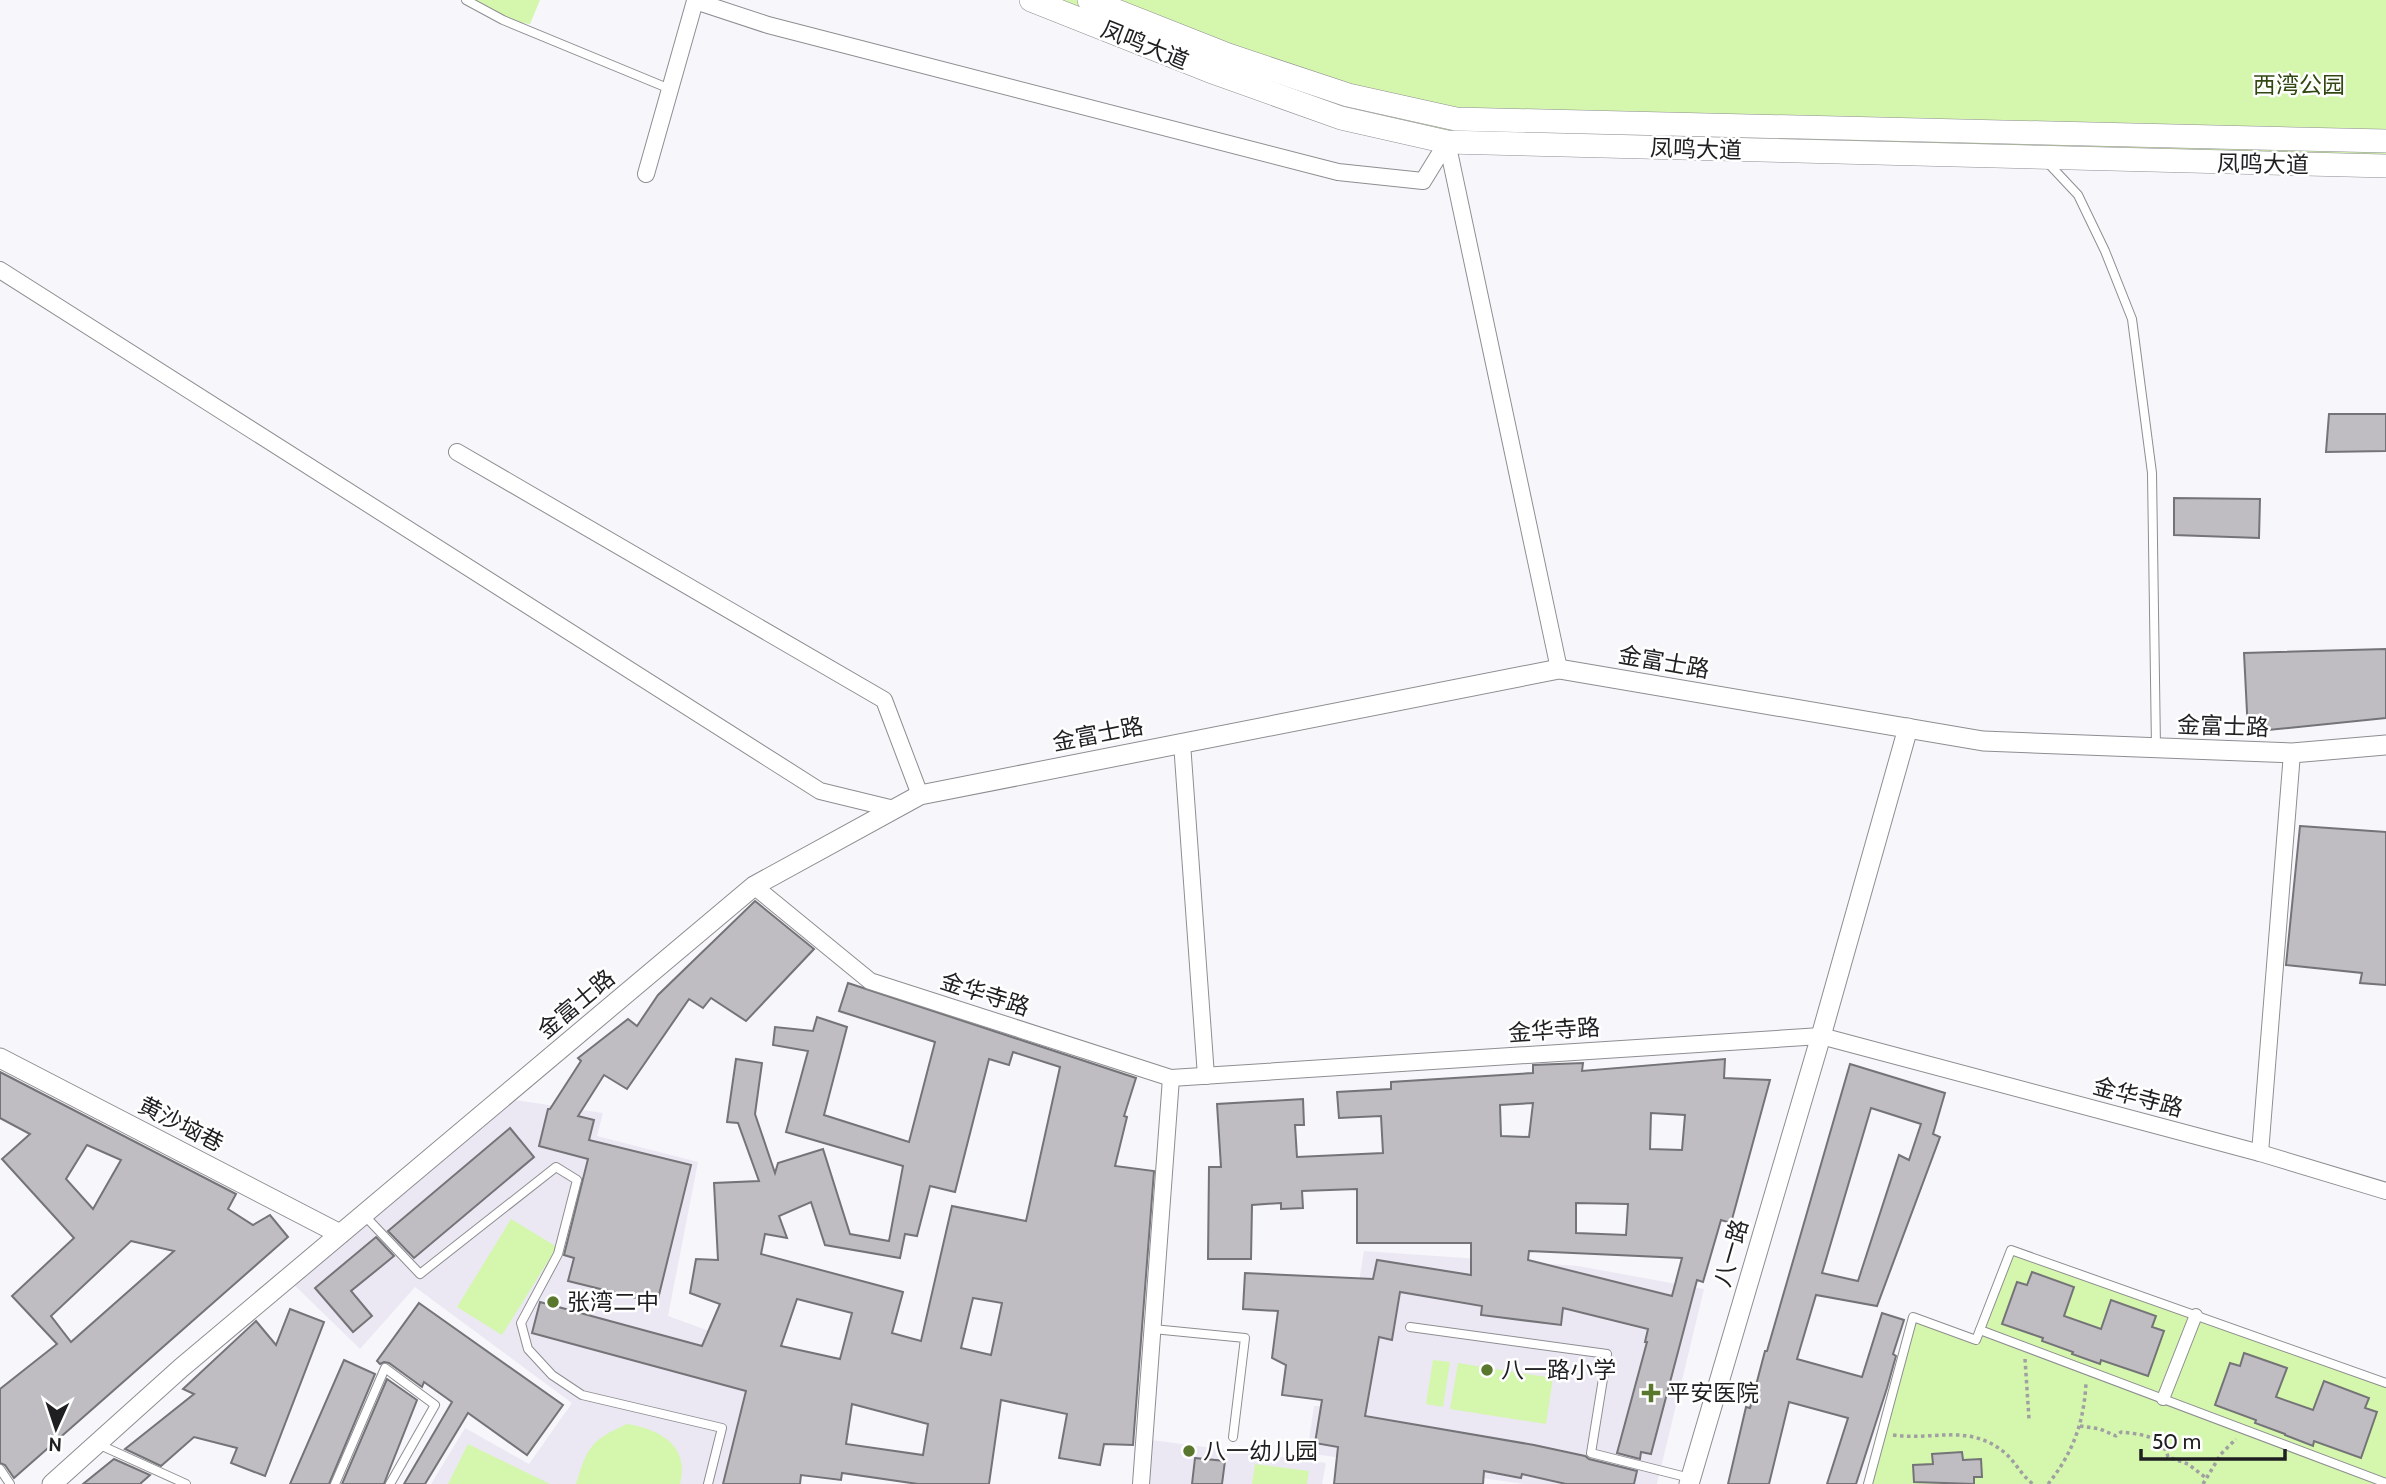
<svg xmlns="http://www.w3.org/2000/svg" width="2386" height="1484" viewBox="0 0 2386 1484" font-family="Cabin,'Noto Sans SC',sans-serif">
	<style>
		.built { fill: #ebe8f4 }
		.green { fill: #d4f6ad }
		.building { fill: #bfbdc2; stroke: #747377; stroke-width: 2; fill-rule: evenodd }
		.lines { fill: none; stroke-linecap: round; stroke-linejoin: round }
		.service-casing { stroke: #8e8d91; stroke-width: 10 }
		.pedestrian-casing { stroke: #8e8d91; stroke-width: 14 }
		.minor-casing { stroke: #8e8d91; stroke-width: 18 }
		.tertiary-casing { stroke: #8e8d91; stroke-width: 21 }
		.secondary-casing { stroke: #8e8d91; stroke-width: 24 }
		.path { stroke: #a0a0a3; stroke-width: 3.5; stroke-dasharray: 3.5 3.5; stroke-linecap: butt }
		.service { stroke: #fff; stroke-width: 8 }
		.pedestrian { stroke: #fff; stroke-width: 12 }
		.minor { stroke: #fff; stroke-width: 16 }
		.tertiary { stroke: #fff; stroke-width: 19 }
		.secondary { stroke: #fff; stroke-width: 23 }
		.poi-dot { fill: #59782e; stroke: #fff; stroke-width: 2.5 }
		.labels { text-anchor: middle; stroke-width: 5; stroke-linejoin: round; paint-order: stroke }
		.street-label { font-size: 23px; fill: #1f1f21; stroke: #fff }
		.park-label { font-size: 23px; fill: #324712; stroke: #fff }
		.poi-label { font-size: 23px; fill: #1f1f21; stroke: #fff; text-anchor: start }
	</style>
	<rect width="100%" height="100%" fill="#f7f6fa"/>
	<!-- built -->
	<g class="built">
		<polygon points="501,1098 603,1113 597,1136 698,1162 668,1316 753,1347 780,1397 755,1484 431,1484 465,1428 529,1464 572,1403 415,1287 360,1349 287,1278"/>
		<polygon points="1364,1251 1578,1266 1704,1289 1657,1484 1524,1484 1307,1453 1314,1406 1339,1406"/>
		<polygon points="1144,1439 1326,1463 1322,1484 1141,1484"/>
	</g>
	<!-- green -->
	<g class="green">
		<polygon points="466,0 540,0 530,24 503,20"/>
		<polygon points="1031,0 2386,0 2386,176 1447,142 1341,118"/>
		<polygon points="511,1219 557,1247 502,1335 457,1307"/>
		<polygon points="2011,1250 2386,1383 2386,1484 1868,1484 1913,1317 1976,1340"/>
		<polygon points="1433,1360 1450,1362 1443,1407 1426,1404"/>
		<polygon points="1458,1363 1553,1378 1546,1424 1450,1409"/>
		<path d="M627,1424C659,1429 690,1445 680,1484H576C587,1447 591,1440 627,1424Z"/>
		<polygon points="468,1444 550,1484 448,1484"/>
		<polygon points="1255,1464 1309,1471 1307,1484 1252,1484"/>
	</g>
	<!-- building -->
	<g class="building">
		<polygon points="2329,414 2386,414 2386,451 2326,452"/>
		<polygon points="2174,498 2260,499 2259,538 2174,535"/>
		<polygon points="2386,649 2386,718 2248,732 2244,653"/>
		<polygon points="2300,826 2386,832 2386,985 2360,983 2362,973 2286,965"/>
		<polygon points="755,901 814,949 746,1021 711,998 703,1008 689,999 627,1089 604,1075 578,1116 594,1120 589,1140 691,1165 657,1303 568,1281 574,1258 564,1255 588,1159 539,1146 548,1109 550,1109 581,1061 578,1058 628,1019 637,1026 658,995"/>
		<path d="M848,983L1136,1078L1124,1116L1127,1117L1115,1166L1154,1171L1133,1445L1104,1444L1100,1465L1059,1458L1067,1414L1001,1400L989,1484H918L842,1473L841,1480L801,1475L800,1484H723L746,1391L532,1333L540,1302L702,1346L720,1304L690,1293L696,1259L718,1260L714,1183L759,1181L738,1123L727,1122L736,1059L762,1063L755,1114L775,1173L778,1163L823,1149L850,1234L889,1241L903,1166L786,1132L808,1051L773,1045L775,1027L813,1031L817,1017L847,1027L824,1115L909,1142L935,1042L839,1011ZM1013,1052L1060,1067L1026,1221L952,1206L921,1341L892,1333L903,1292L761,1254L765,1234L787,1238L779,1216L811,1202L825,1245L900,1258L905,1234L917,1236L930,1186L955,1192L989,1059L1009,1065ZM973,1298L1002,1303L991,1355L961,1348ZM797,1299L852,1313L840,1359L781,1346ZM852,1404L928,1424L923,1455L846,1444Z"/>
		<path d="M1725,1059L1724,1078L1770,1080L1731,1223L1721,1220L1703,1282L1697,1280L1651,1454L1641,1452L1640,1459L1617,1453L1647,1342H1645L1648,1329L1563,1308L1561,1325L1481,1315L1482,1306L1400,1292L1392,1340L1379,1337L1365,1416L1534,1445L1585,1456L1589,1459L1637,1471L1634,1484H1566L1522,1474L1521,1478L1484,1471L1483,1484H1334L1338,1447L1315,1443L1322,1400L1282,1395L1286,1365L1272,1358L1278,1311L1243,1309L1245,1273L1373,1279L1377,1260L1471,1275V1243H1357V1189L1302,1191L1303,1208L1281,1209V1203L1252,1205L1251,1259H1208L1209,1167H1221L1217,1104L1303,1099L1304,1125H1295L1297,1157L1383,1153L1381,1116L1339,1118L1337,1092L1391,1089V1082L1533,1073V1065L1583,1063L1582,1071ZM1533,1103L1529,1137L1501,1136L1500,1105ZM1651,1113L1685,1115L1682,1150L1650,1149ZM1576,1203L1628,1204L1626,1235L1576,1233ZM1529,1251L1682,1258L1672,1296L1528,1260Z"/>
		<path d="M1850,1064L1945,1093L1933,1134L1940,1137L1877,1306L1816,1295L1797,1359L1862,1377L1882,1313L1904,1320L1893,1354L1896,1356L1887,1388L1856,1484H1827L1848,1418L1789,1402L1769,1484H1728L1746,1407L1750,1408L1765,1351H1767ZM1871,1108L1921,1124L1909,1160L1899,1155L1858,1281L1822,1273Z"/>
		<path d="M0,1072L236,1194L228,1209L253,1225L270,1215L288,1237L14,1478L5,1465L0,1463V1389L57,1344L12,1296L74,1238L2,1159L30,1134L0,1118ZM87,1145L121,1160L93,1209L66,1179ZM131,1241L174,1251L71,1342L51,1316Z"/>
		<polygon points="510,1128 534,1157 414,1258 388,1231"/>
		<polygon points="376,1237 394,1256 351,1291 372,1316 353,1332 315,1288"/>
		<polygon points="2032,1272 2074,1287 2064,1316 2101,1329 2111,1300 2156,1316 2152,1327 2164,1331 2148,1376 2101,1360 2100,1364 2072,1354 2073,1352 2042,1341 2043,1338 2002,1324 2017,1282 2027,1285"/>
		<polygon points="419,1303 563,1405 527,1455 468,1413 425,1484 404,1484 452,1402 424,1382 422,1387 389,1363 384,1362 380,1364 377,1361"/>
		<polygon points="290,1309 324,1322 265,1476 231,1463 237,1448 194,1437 161,1466 125,1449 194,1394 183,1389 256,1321 276,1345"/>
		<polygon points="2244,1353 2287,1368 2276,1397 2313,1410 2324,1381 2369,1398 2365,1408 2377,1412 2361,1458 2314,1441 2313,1446 2285,1435 2285,1434 2255,1423 2256,1420 2215,1405 2230,1363 2240,1366"/>
		<polygon points="344,1360 375,1374 329,1484 290,1484"/>
		<polygon points="387,1379 417,1400 387,1476 384,1484 342,1484"/>
		<polygon points="1962,1452 1963,1460 1981,1459 1982,1477 1974,1477 1974,1484 1914,1482 1913,1465 1933,1464 1932,1454"/>
		<polygon points="1195,1458 1225,1461 1222,1484 1192,1484"/>
		<polygon points="114,1459 150,1475 140,1484 83,1484"/>
	</g>
	<g class="lines">
		<!-- service casing -->
		<g class="service-casing">
			<g id="service">
				<polyline points="466,0 503,20 670,89"/>
				<polyline points="2048,163 2078,195 2105,251 2132,319 2152,473 2156,748"/>
				<polyline points="364,1215 420,1274 556,1167 577,1180 558,1254 521,1323 528,1349 552,1375 582,1395 722,1428 708,1484"/>
				<polyline points="1410,1327 1607,1354 1591,1453 1690,1478"/>
				<polyline points="1153,1329 1245,1338 1233,1437"/>
				<polyline points="1980,1330 2386,1483"/>
				<polyline points="100,1445 186,1484"/>
				<polyline points="0,1469 10,1484"/>
				<polyline points="335,1484 385,1368 435,1405 390,1484"/>
				<polyline points="1868,1484 1913,1317 1976,1340 2011,1250 2386,1383"/>
			</g>
		</g>
		<!-- pedestrian casing -->
		<g class="pedestrian-casing">
			<polyline id="pedestrian" points="2163,1399 2196,1315"/>
		</g>
		<!-- minor casing -->
		<g class="minor-casing">
			<g id="minor">
				<polyline points="646,174 695,1 768,25 1338,172 1423,181 1447,142 1559,669"/>
				<polyline points="0,270 820,791 894,809"/>
				<polyline points="457,452 884,700 920,795"/>
				<polyline points="1182,743 1206,1076"/>
				<polyline points="754,886 870,981 1171,1078 1821,1036 2260,1153 2386,1191"/>
				<polyline points="2260,1153 2292,753"/>
				<polyline points="1141,1484 1171,1078"/>
			</g>
		</g>
		<!-- tertiary casing -->
		<g class="tertiary-casing">
			<g id="tertiary">
				<polyline points="0,1058 340,1234"/>
				<polyline points="52,1484 181,1368 754,886 920,795 1559,669 1983,741 2292,753 2386,745"/>
				<polyline points="1689,1484 1821,1036 1908,728"/>
			</g>
		</g>
		<!-- secondary casing -->
		<g class="secondary-casing">
			<g id="secondary">
				<polyline points="1031,0 1215,73 1341,118 1447,142 2386,166"/>
				<polyline points="1089,0 1228,55 1348,95 1456,119 2386,141"/>
			</g>
		</g>
		<!-- path -->
		<g class="path">
			<polyline points="2025,1359 2029,1419"/>
			<path d="M2080,1426L2100,1429L2116,1436L2121,1432C2140,1434 2163,1436 2168,1457L2188,1464L2206,1478"/>
			<path d="M1893,1435C1933,1441 1968,1423 2004,1452C2015,1461 2021,1475 2033,1484"/>
			<path d="M2048,1484C2073,1453 2084,1422 2086,1383"/>
			<polyline points="2203,1484 2221,1454 2236,1439"/>
		</g>
		<!-- service -->
		<use href="#service" class="service"/>
		<!-- pedestrian -->
		<use href="#pedestrian" class="pedestrian"/>
		<!-- minor -->
		<use href="#minor" class="minor"/>
		<!-- tertiary -->
		<use href="#tertiary" class="tertiary"/>
		<!-- secondary -->
		<use href="#secondary" class="secondary"/>
	</g>
	<!-- markers -->
	<g class="poi-dot">
		<circle cx="553" cy="1302" r="7"/>
		<circle cx="1487" cy="1370" r="7"/>
		<path d="M1647.5 1382.5h7v7h7v7h-7v7h-7v-7h-7v-7h7z"/>
		<circle cx="1189" cy="1451" r="7"/>
	</g>
	<g class="labels">
		<!-- street labels -->
		<g class="street-label">
			<text transform="translate(1145 45) rotate(22)" y="8">凤鸣大道</text>
			<text transform="translate(1696 149) rotate(2)" y="8">凤鸣大道</text>
			<text transform="translate(2263 164) rotate(1)" y="8">凤鸣大道</text>
			<text transform="translate(1664 662) rotate(10)" y="8">金富士路</text>
			<text transform="translate(2223 726) rotate(2)" y="8">金富士路</text>
			<text transform="translate(1098 734) rotate(-11)" y="8">金富士路</text>
			<text transform="translate(985 994) rotate(18)" y="8">金华寺路</text>
			<text transform="translate(576 1004) rotate(-40)" y="8">金富士路</text>
			<text transform="translate(1554 1030) rotate(-4)" y="8">金华寺路</text>
			<text transform="translate(2138 1097) rotate(15)" y="8">金华寺路</text>
			<text transform="translate(181 1124) rotate(27)" y="8">黄沙垴巷</text>
			<text transform="translate(1731 1253) rotate(-74)" y="8">八一路</text>
		</g>
		<!-- park labels -->
		<g class="park-label">
			<text x="2299" y="93">西湾公园</text>
		</g>
		<!-- poi labels -->
		<g class="poi-label">
			<text x="567" y="1310">张湾二中</text>
			<text x="1501" y="1378">八一路小学</text>
			<text x="1667" y="1401">平安医院</text>
			<text x="1203" y="1459">八一幼儿园</text>
		</g>
	</g>
	<!-- north arrow -->
	<g transform="translate(56 1428) rotate(183)" stroke="#ffffff" stroke-width="5" paint-order="stroke">
	<path d="M0-5L12 26L0 18L-12 26Z" fill="#1f1f21"/>
	<text y="-10" font-size="19" font-weight="bold" text-anchor="middle" fill="#1f1f21">N</text>
	</g>
	<!-- scale -->
	<path d="M2141 1449v10h144v-10" fill="none" stroke="#1f1f21" stroke-width="3.5"/>
	<text x="2152" y="1449" font-size="21" fill="#1f1f21" stroke="#ffffff" stroke-width="5" paint-order="stroke">50 m</text>
</svg>
